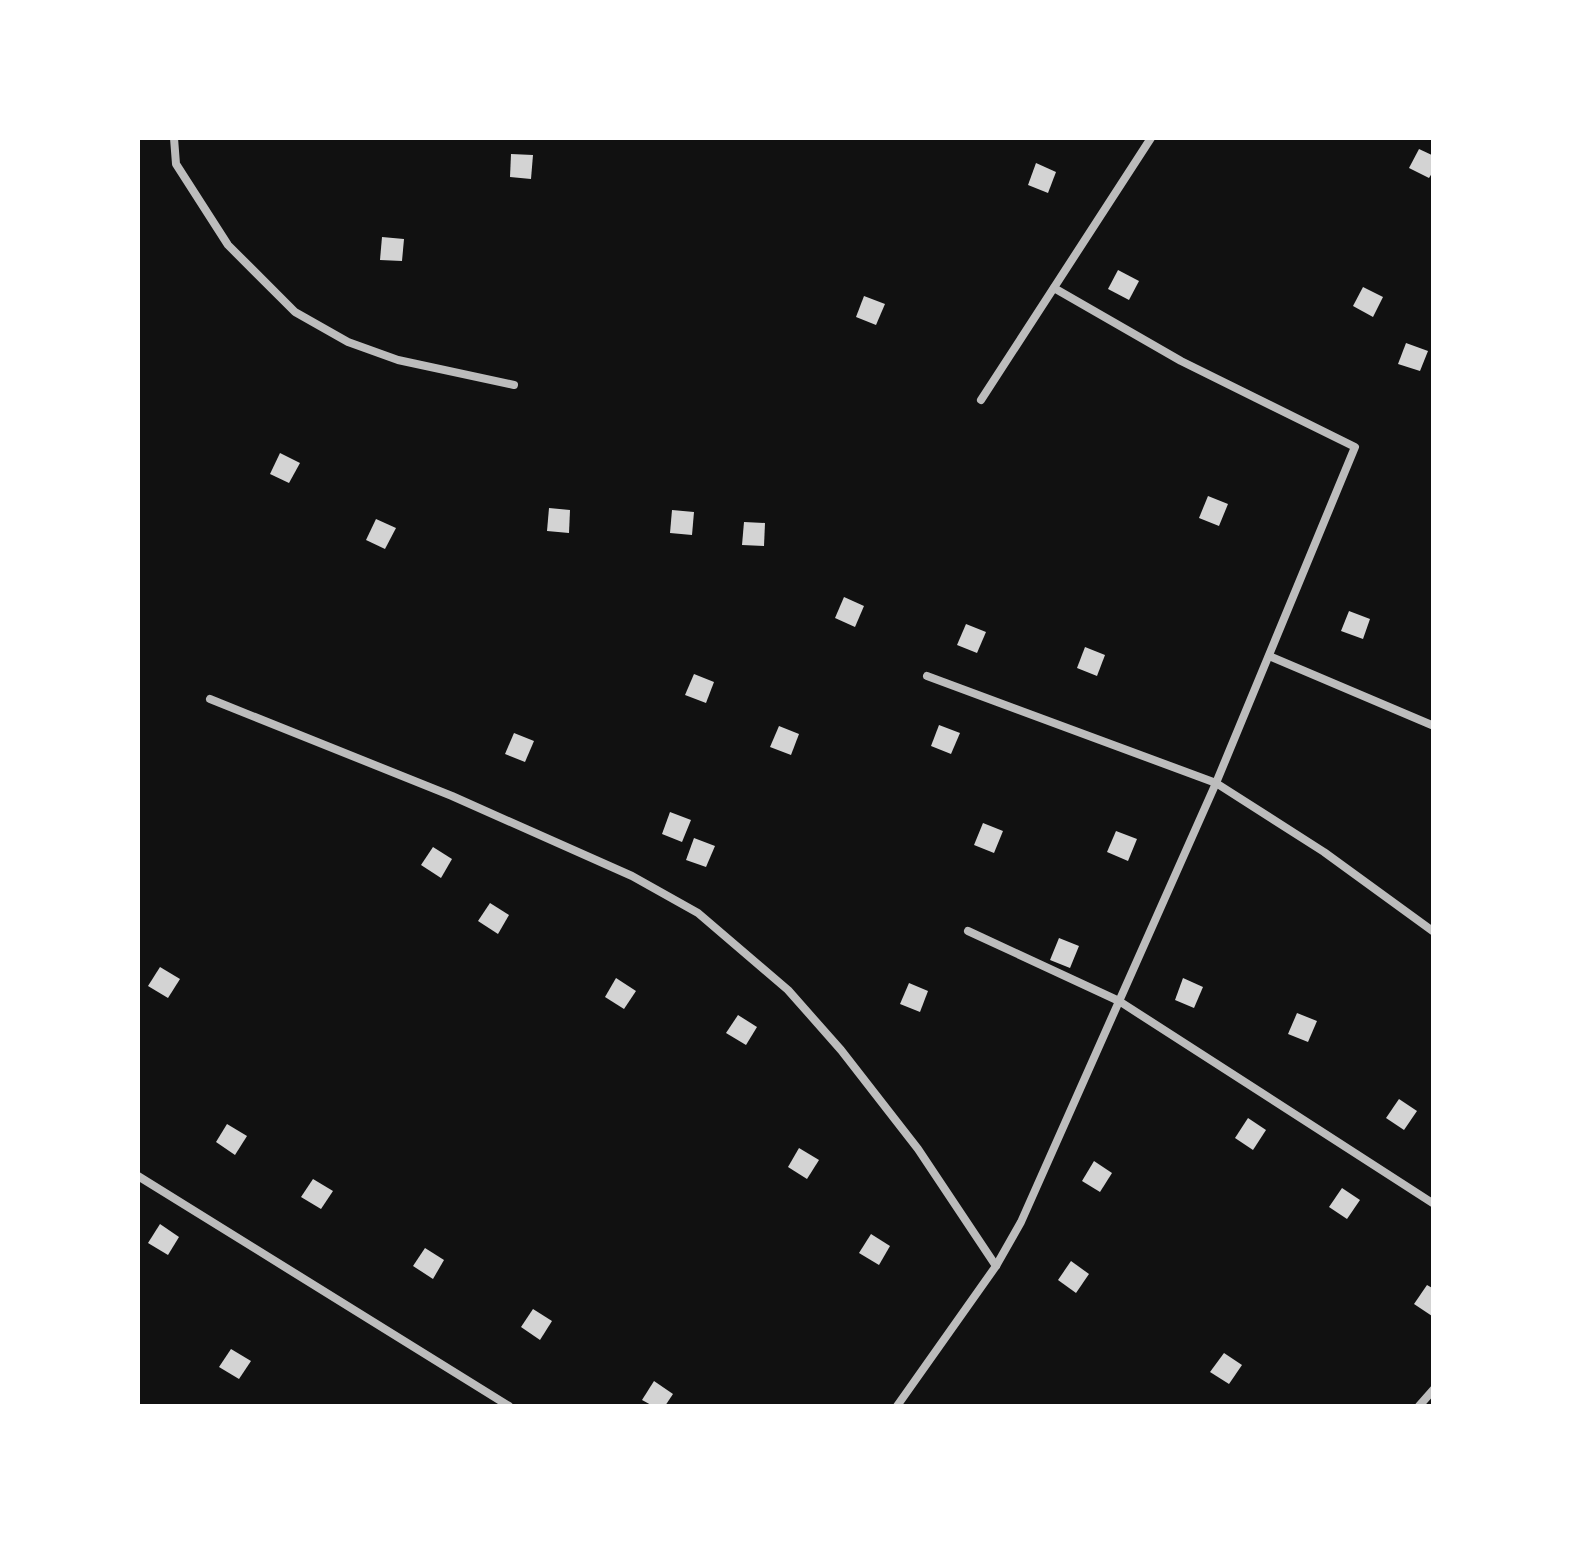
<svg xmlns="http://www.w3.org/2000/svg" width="1571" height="1544" viewBox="0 0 1571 1544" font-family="Mulish,sans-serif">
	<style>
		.building { fill: #d3d3d3 }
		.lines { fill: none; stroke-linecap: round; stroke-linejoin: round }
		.service { stroke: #bcbcbc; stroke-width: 8 }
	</style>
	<rect width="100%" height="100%" fill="#111"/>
	<!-- building -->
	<g class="building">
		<polygon points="1419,149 1434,156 1434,170 1429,178 1409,168"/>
		<polygon points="511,154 533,155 531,179 510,177"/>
		<polygon points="1036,163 1056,172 1048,193 1028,185"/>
		<polygon points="382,237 404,239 402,261 380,260"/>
		<polygon points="1118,270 1139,281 1129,300 1108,289"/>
		<polygon points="1363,287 1383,297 1373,317 1353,306"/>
		<polygon points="864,296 885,304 876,325 856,317"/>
		<polygon points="1406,343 1428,351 1420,371 1398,364"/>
		<polygon points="280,453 300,463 289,483 270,474"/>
		<polygon points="1208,496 1228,504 1219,526 1199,518"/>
		<polygon points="549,508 570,510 569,533 547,531"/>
		<polygon points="672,510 694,512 692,535 670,533"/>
		<polygon points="376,519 396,528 385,549 366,540"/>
		<polygon points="744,522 765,523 764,546 742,545"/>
		<polygon points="844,597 864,606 855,627 835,618"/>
		<polygon points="1349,611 1370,619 1363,639 1341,631"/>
		<polygon points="966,624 986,632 977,653 957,645"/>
		<polygon points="1085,647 1105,655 1097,676 1077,668"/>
		<polygon points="694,674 714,682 706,703 685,695"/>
		<polygon points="939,725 960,733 951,754 931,746"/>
		<polygon points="779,726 799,734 791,755 770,747"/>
		<polygon points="514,733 534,741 525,762 505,754"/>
		<polygon points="670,812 691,820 682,842 662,834"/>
		<polygon points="983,823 1003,831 994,853 974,845"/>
		<polygon points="1116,831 1137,839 1128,861 1107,852"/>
		<polygon points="694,838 715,846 706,867 686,860"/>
		<polygon points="433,847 452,859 441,878 421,865"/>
		<polygon points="490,903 509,915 498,934 478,921"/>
		<polygon points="1059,938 1079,946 1070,968 1050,960"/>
		<polygon points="160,967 180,979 168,998 148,986"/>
		<polygon points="616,978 636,991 624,1009 605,997"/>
		<polygon points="1183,978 1203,987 1194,1008 1175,1000"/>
		<polygon points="909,983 928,991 920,1012 900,1004"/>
		<polygon points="1297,1013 1317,1021 1308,1042 1288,1034"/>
		<polygon points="738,1015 757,1027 746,1045 726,1033"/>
		<polygon points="1399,1099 1417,1111 1404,1130 1386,1118"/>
		<polygon points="1248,1118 1266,1130 1253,1150 1235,1138"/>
		<polygon points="227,1124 247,1136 235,1155 216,1142"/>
		<polygon points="799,1148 819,1160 807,1179 788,1167"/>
		<polygon points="1094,1161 1112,1173 1100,1192 1082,1181"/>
		<polygon points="313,1179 333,1191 321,1209 301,1197"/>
		<polygon points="1342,1188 1360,1200 1347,1219 1329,1207"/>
		<polygon points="160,1224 179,1237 168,1255 148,1243"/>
		<polygon points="871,1234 890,1246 879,1265 859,1253"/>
		<polygon points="425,1248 444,1260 433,1279 413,1266"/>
		<polygon points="1071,1261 1089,1274 1076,1293 1058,1280"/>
		<polygon points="1427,1285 1434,1289 1432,1316 1414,1304"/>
		<polygon points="533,1309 552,1321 540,1340 521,1327"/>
		<polygon points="231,1349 251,1361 239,1379 219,1367"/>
		<polygon points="1224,1353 1242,1365 1229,1384 1210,1372"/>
		<polygon points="654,1381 673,1394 665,1406 653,1406 642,1400"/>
	</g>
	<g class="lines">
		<!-- service -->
		<g class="service">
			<polyline points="174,138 176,164 228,245 295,312 348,342 398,360 514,385"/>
			<polyline points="981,400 1151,138"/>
			<polyline points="1269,656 1434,726"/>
			<polyline points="927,676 1216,783 1324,852 1434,932"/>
			<polyline points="210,699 452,796 632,876 698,913 788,990 841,1050 918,1149 996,1266"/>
			<polyline points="968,931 1119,1001 1434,1204"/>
			<polyline points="138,1176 509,1406"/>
			<polyline points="897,1406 996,1266 1021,1222 1216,783 1355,447 1181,361 1054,288"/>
			<polyline points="1419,1406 1434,1389"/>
		</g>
	</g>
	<!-- border -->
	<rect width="1571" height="1544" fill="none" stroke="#ffffff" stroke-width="280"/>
</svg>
